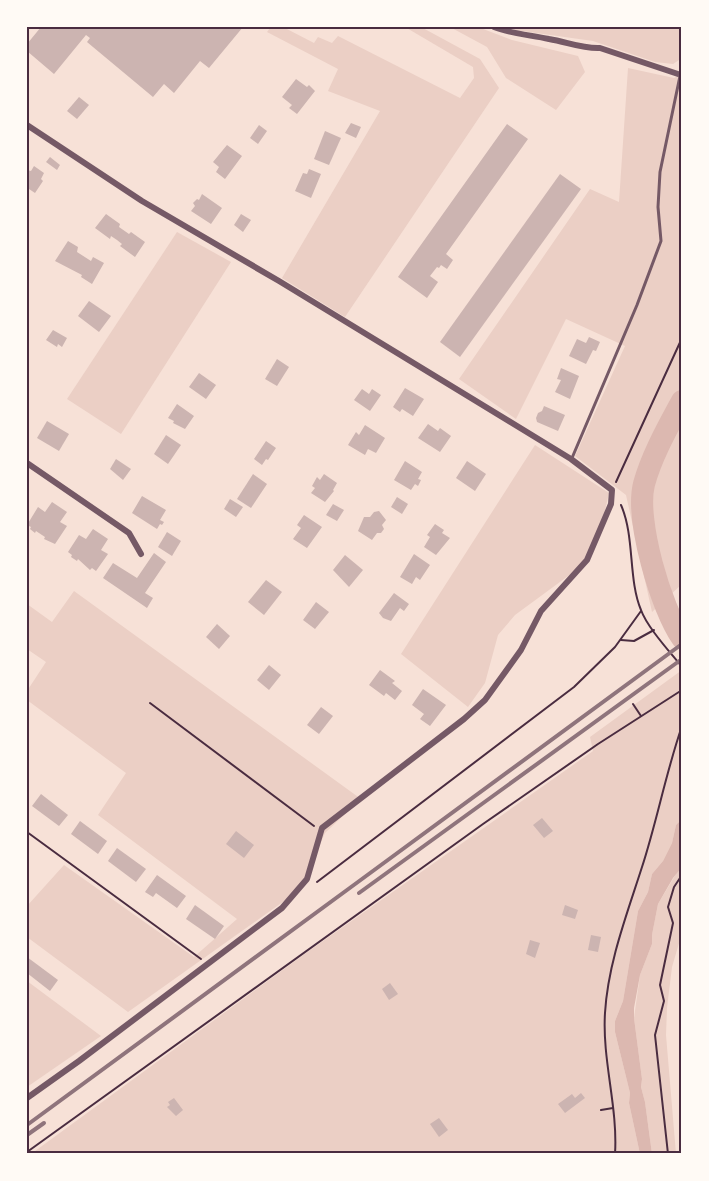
<svg xmlns="http://www.w3.org/2000/svg" width="709" height="1181" viewBox="0 0 709 1181" font-family="'Asap Condensed',sans-serif">
	<style>
		.green { fill: #ebcfc5 }
		.water { fill: #dcb8b0 }
		.lines { fill: none; stroke-linecap: round; stroke-linejoin: round }
		.river { stroke: #dcb8b0; stroke-width: 22 }
		.building { fill: #ccb4b1 }
		.path { stroke: #4a2c40; stroke-width: 2 }
		.service { stroke: #755966; stroke-width: 3 }
		.minor { stroke: #755966; stroke-width: 6 }
		.rail { stroke: #8f747c; stroke-width: 4 }
		.neatline { fill: none; stroke: #4a2c40; stroke-width: 2 }
	</style>
	<rect width="100%" height="100%" fill="#f7e1d7"/>
	<!-- green -->
	<g class="green">
		<polygon points="271,27 283,27 314,43 318,37 332,43 338,36 460,98 474,78 473,67 405,27 421,27 480,59 499,88 345,317 282,278 380,111 328,91 338,69 267,32"/>
		<polygon points="450,27 478,27 512,40 578,56 585,72 556,110 506,78 487,47"/>
		<polygon points="509,27 682,27 682,58 673,64 655,62 593,41 508,29"/>
		<polygon points="628,68 674,78 682,74 682,584 652,612 626,495 575,456 625,346 566,319 516,419 459,379 590,189 619,202"/>
		<polygon points="177,232 231,262 121,434 67,399"/>
		<polygon points="535,445 609,493 599,537 579,568 515,615 498,635 485,683 468,707 401,654"/>
		<polygon points="74,591 361,799 325,833 305,879 287,899 128,1012 27,937 27,906 64,865 194,957 237,919 98,815 126,773 27,700 27,691 46,662 27,649 27,604 52,622"/>
		<polygon points="682,670 682,819 676,825 672,843 663,861 652,874 648,892 638,911 623,1001 615,1021 615,1032 630,1093 629,1103 640,1154 31,1154 306,953 593,751 590,737"/>
		<polygon points="682,858 682,933 672,967 667,1008 666,1035 676,1154 652,1154 645,1102 641,1087 642,1079 634,1018 640,975 652,944 652,935 658,904 676,874"/>
		<polygon points="27,981 101,1036 27,1087"/>
	</g>
	<!-- water -->
	<polygon class="water" points="682,819 681,868 673,878 658,904 652,935 652,944 640,975 634,1008 634,1018 642,1079 641,1087 645,1102 652,1154 640,1154 629,1103 630,1093 615,1032 615,1021 623,1001 638,911 648,892 652,874 663,861 672,843 676,825"/>
	<g class="lines">
		<!-- river -->
		<path class="river" d="M682,401C668,427 652,455 644,484C635,520 661,608 682,638"/>
	</g>
	<!-- building -->
	<g class="building">
		<polygon points="41,27 243,27 209,68 200,61 174,93 164,84 153,97 87,42 90,38 86,35 54,74 27,51 27,44"/>
		<polygon points="296,79 307,87 309,85 315,91 297,114 289,108 292,105 282,97"/>
		<polygon points="79,97 89,105 77,119 67,111"/>
		<polygon points="351,123 361,127 356,138 345,133"/>
		<polygon points="507,124 528,139 446,254 453,260 447,269 441,265 439,268 437,267 430,276 438,282 427,298 398,277"/>
		<polygon points="259,125 267,131 258,144 250,138"/>
		<polygon points="325,131 341,138 329,165 314,159"/>
		<polygon points="227,145 242,156 225,179 216,172 219,167 213,162"/>
		<polygon points="50,157 60,165 57,170 46,162"/>
		<polygon points="34,166 44,173 41,179 43,181 35,193 29,189 27,191 27,170 31,171"/>
		<polygon points="309,169 321,174 311,198 295,191 303,173 307,174"/>
		<polygon points="560,174 581,189 460,357 440,342"/>
		<polygon points="202,194 222,208 211,224 191,211 195,206 193,203 197,199 199,200"/>
		<polygon points="106,214 120,224 119,227 129,234 131,232 145,242 135,257 120,246 122,244 117,240 111,236 110,239 95,228"/>
		<polygon points="241,214 251,220 243,232 234,225"/>
		<polygon points="68,241 78,247 77,252 91,261 93,257 104,263 92,284 81,277 82,275 55,261"/>
		<polygon points="89,301 111,316 99,332 78,316"/>
		<polygon points="53,330 67,338 62,347 58,344 57,347 46,340"/>
		<polygon points="589,337 600,342 596,351 593,350 586,364 569,356 577,339 586,343"/>
		<polygon points="277,359 289,367 277,386 265,379"/>
		<polygon points="561,368 579,376 570,399 555,392 561,380 557,379"/>
		<polygon points="199,373 216,385 206,399 189,387"/>
		<polygon points="405,388 424,399 413,416 402,409 400,412 393,407"/>
		<polygon points="362,389 369,394 372,389 381,395 370,411 354,400"/>
		<polygon points="177,404 194,416 185,429 173,423 174,421 168,418"/>
		<polygon points="544,406 565,415 558,431 537,422 536,418 538,413 542,411"/>
		<polygon points="47,421 69,434 59,451 37,438"/>
		<polygon points="428,424 438,431 440,428 451,436 440,452 418,438"/>
		<polygon points="365,425 385,438 376,453 368,449 365,455 348,445 356,432 359,435"/>
		<polygon points="166,435 181,445 168,464 154,454"/>
		<polygon points="266,441 276,448 268,460 266,459 262,465 254,459"/>
		<polygon points="116,459 131,469 123,480 110,469"/>
		<polygon points="405,461 422,472 418,479 421,480 418,486 415,484 411,490 394,480"/>
		<polygon points="467,461 486,474 475,491 456,478"/>
		<polygon points="253,474 267,484 251,508 237,499"/>
		<polygon points="324,474 337,483 333,490 334,491 325,502 311,493 315,488 312,486 317,477 320,480"/>
		<polygon points="142,496 166,510 160,520 164,522 162,525 160,524 157,529 132,513"/>
		<polygon points="397,497 408,504 402,514 391,507"/>
		<polygon points="230,499 243,507 236,517 224,509"/>
		<polygon points="52,502 67,512 60,522 67,526 55,544 44,539 45,537 36,531 35,533 30,529 31,527 27,525 38,507 45,512"/>
		<polygon points="333,504 344,510 337,521 326,515"/>
		<polygon points="379,511 386,520 382,525 384,529 381,533 377,533 372,540 358,531 364,517 370,517 374,512"/>
		<polygon points="304,515 322,527 307,548 293,539 301,528 297,525"/>
		<polygon points="435,524 444,530 442,533 450,538 436,555 424,547 430,537 427,535"/>
		<polygon points="93,529 108,539 101,550 108,554 96,571 92,568 90,570 78,559 77,561 71,557 72,555 68,552 79,535 86,539"/>
		<polygon points="167,532 181,541 172,556 158,547"/>
		<polygon points="154,553 166,562 145,593 153,598 147,608 103,578 113,563 137,578"/>
		<polygon points="414,554 430,565 420,580 416,577 412,584 400,577"/>
		<polygon points="345,555 363,570 349,587 333,570"/>
		<polygon points="266,580 282,592 264,615 248,602"/>
		<polygon points="394,593 409,604 404,611 400,608 391,621 383,618 379,613"/>
		<polygon points="316,602 329,612 315,629 303,620"/>
		<polygon points="217,624 230,636 219,649 206,637"/>
		<polygon points="269,665 281,675 269,690 257,680"/>
		<polygon points="380,670 395,681 392,683 402,691 395,700 386,693 384,696 369,685"/>
		<polygon points="423,689 446,705 430,726 420,719 424,714 412,705"/>
		<polygon points="321,707 333,716 319,734 307,725"/>
		<polygon points="41,794 68,815 59,826 32,806"/>
		<polygon points="542,818 553,831 544,838 533,825"/>
		<polygon points="80,821 107,841 98,854 71,834"/>
		<polygon points="236,831 254,845 244,858 226,844"/>
		<polygon points="117,848 146,869 136,882 108,861"/>
		<polygon points="157,875 186,896 177,908 156,893 153,897 145,892"/>
		<polygon points="195,905 224,926 215,939 186,919"/>
		<polygon points="565,905 578,910 575,919 562,915"/>
		<polygon points="591,935 601,937 598,952 588,950"/>
		<polygon points="530,940 540,943 535,958 526,954"/>
		<polygon points="27,957 58,980 50,991 27,973"/>
		<polygon points="390,983 398,994 389,1000 382,989"/>
		<polygon points="581,1093 585,1098 565,1113 558,1104 572,1094 575,1098"/>
		<polygon points="174,1098 183,1110 176,1116 167,1107 170,1105 168,1102"/>
		<polygon points="439,1118 448,1130 439,1137 430,1124"/>
	</g>
	<g class="lines">
		<!-- path -->
		<g class="path">
			<polyline points="616,482 682,338"/>
			<path d="M621,505C635,537 628,579 641,610C647,627 670,652 682,667"/>
			<polyline points="621,640 634,641 654,630"/>
			<polyline points="150,703 314,826"/>
			<polyline points="633,704 641,716"/>
			<polyline points="27,832 201,959"/>
			<polyline points="317,882 574,687 615,647 641,611"/>
			<polyline points="601,1110 613,1108"/>
			<polyline points="27,1152 483,824 598,744 682,690"/>
			<path d="M615,1154C618,1107 602,1060 605,1013C608,963 627,914 642,867C657,821 666,772 682,726"/>
			<polyline points="668,1154 655,1035 664,1001 660,985 673,923 668,907 674,887 682,875"/>
		</g>
		<!-- service -->
		<polyline class="service" points="572,458 637,305 661,241 658,207 660,172 680,76"/>
		<!-- minor -->
		<g class="minor">
			<path d="M494,27C512,34 531,35 549,39C567,42 583,49 600,48L681,75"/>
			<polyline points="27,125 142,201 279,281 571,459 612,490 611,504 587,560 541,611 521,650 485,700 464,719 322,828 307,879 282,908 79,1061 27,1098"/>
			<polyline points="27,463 129,533 141,554"/>
		</g>
		<!-- rail -->
		<g class="rail">
			<polyline points="359,893 682,659"/>
			<path d="M27,1125C246,966 463,803 682,644"/>
			<polyline points="27,1135 44,1123"/>
		</g>
	</g>
	<!-- border -->
	<rect width="709" height="1181" fill="none" stroke="#fffaf5" stroke-width="57"/>
	<rect x="28" y="28" width="652" height="1124" class="neatline"/>
</svg>
